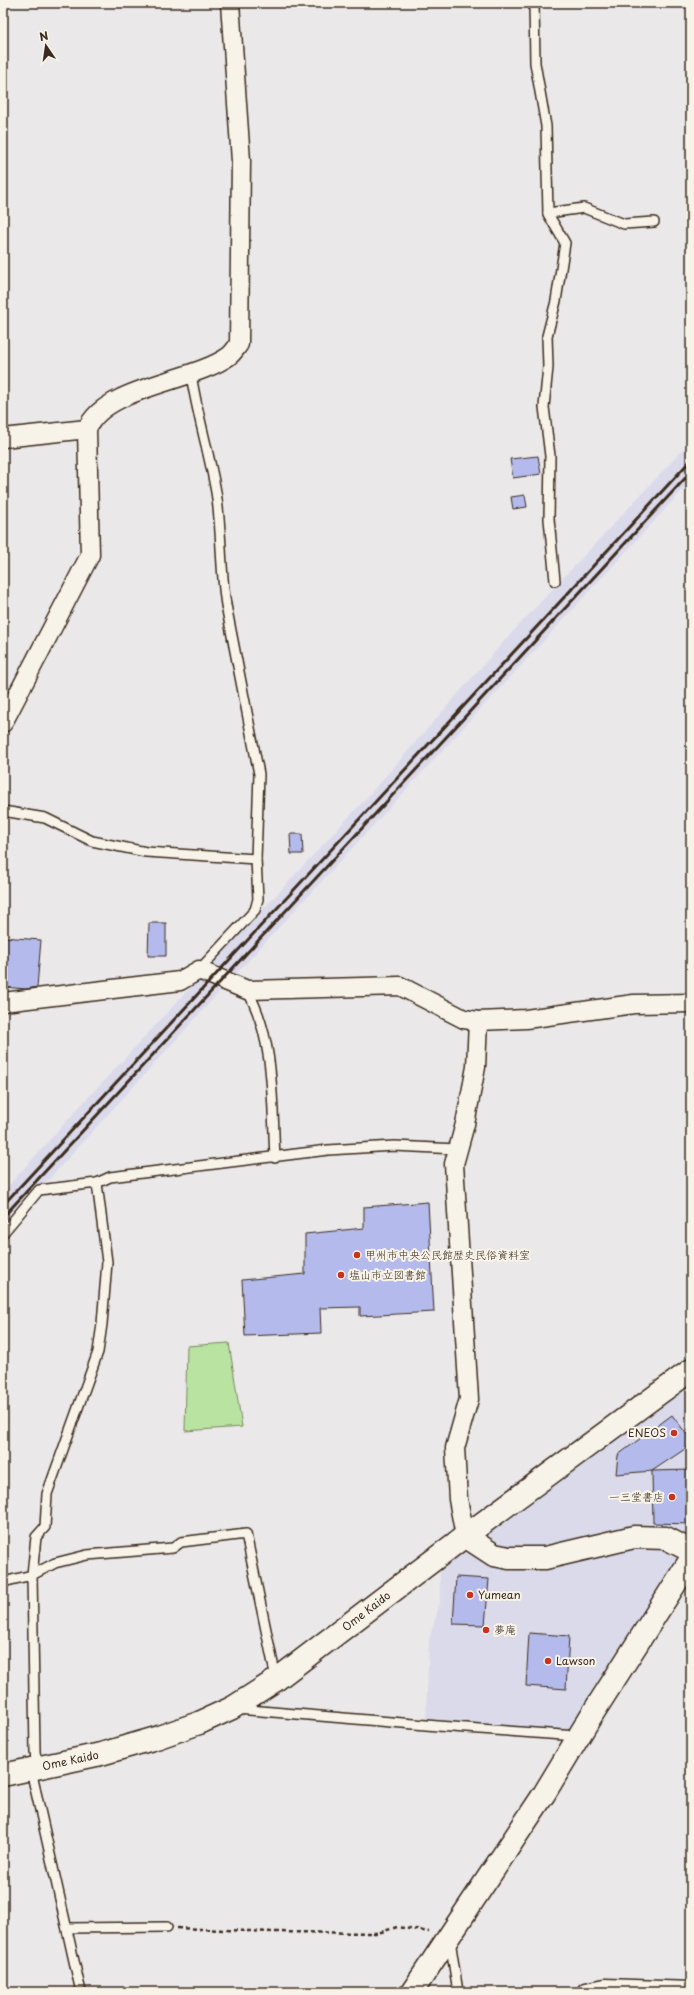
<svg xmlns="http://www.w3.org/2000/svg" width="694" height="1995" viewBox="0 0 694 1995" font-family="'Playpen Sans','Klee One',sans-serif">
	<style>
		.built { fill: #dadaea }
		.green { fill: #b9e3a0; stroke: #7a865f }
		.building { fill: #b4bbec; stroke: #3b2a1e }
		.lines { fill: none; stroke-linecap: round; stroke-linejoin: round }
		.service-casing { stroke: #3b2a1e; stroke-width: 12 }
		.minor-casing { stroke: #3b2a1e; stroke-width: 21 }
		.tertiary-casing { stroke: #3b2a1e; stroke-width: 25 }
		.secondary-casing { stroke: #3b2a1e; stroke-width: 25 }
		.path { stroke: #3b2a1e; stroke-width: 2.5; stroke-dasharray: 4 3; stroke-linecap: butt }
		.service { stroke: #f7f3e8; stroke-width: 9 }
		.minor { stroke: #f7f3e8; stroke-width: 18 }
		.tertiary { stroke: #f7f3e8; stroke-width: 22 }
		.secondary { stroke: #f7f3e8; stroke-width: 22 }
		.rail { stroke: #3b2a1e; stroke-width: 3 }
		.poi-dot { fill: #c8321e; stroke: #f7f3e8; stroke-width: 1.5 }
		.labels { text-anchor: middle; stroke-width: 4; stroke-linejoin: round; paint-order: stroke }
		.poi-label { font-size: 11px; fill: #3b2a1e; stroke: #f7f3e8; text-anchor: start }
		.street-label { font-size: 11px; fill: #3b2a1e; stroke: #f7f3e8 }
	</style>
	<rect width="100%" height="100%" fill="#eae8e9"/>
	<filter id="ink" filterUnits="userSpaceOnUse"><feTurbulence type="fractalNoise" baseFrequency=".025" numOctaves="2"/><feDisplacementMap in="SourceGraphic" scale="8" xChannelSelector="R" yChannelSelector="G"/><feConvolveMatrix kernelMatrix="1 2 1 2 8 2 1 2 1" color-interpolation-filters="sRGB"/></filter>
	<g filter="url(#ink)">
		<!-- built -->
		<g class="built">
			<polygon points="691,441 691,481 234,976 39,1190 3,1233 3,1192 73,1114 371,793 507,638"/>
			<polygon points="690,1371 691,1559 571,1732 426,1721 429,1640 440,1603 440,1575 436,1558"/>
		</g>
		<!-- green -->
		<polygon class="green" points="229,1343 242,1427 185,1431 187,1346"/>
		<!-- building -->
		<g class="building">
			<polygon points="538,456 541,474 513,478 510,459"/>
			<polygon points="525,495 527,507 513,509 511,497"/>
			<polygon points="290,834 302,834 303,854 291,854"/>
			<polygon points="149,923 166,923 166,956 148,956"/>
			<polygon points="3,937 41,940 37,987 26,989 3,987"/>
			<polygon points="428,1202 434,1312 360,1316 360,1307 320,1308 321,1333 245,1336 242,1280 305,1274 305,1234 364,1228 364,1207"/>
			<polygon points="672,1415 691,1440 691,1445 652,1471 616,1474 618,1455"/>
			<polygon points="691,1470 691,1524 653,1523 652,1471"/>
			<polygon points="456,1577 489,1579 485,1625 453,1624"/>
			<polygon points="529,1633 569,1636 566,1689 526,1686"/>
		</g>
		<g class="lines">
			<!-- service casing -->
			<g class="service-casing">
				<g id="service">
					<polyline points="534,3 535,63 546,126 548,214 565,243 556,301 547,336 548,367 544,407 550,456 549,519 555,581"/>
					<polyline points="548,213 584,208 624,224 654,222"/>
					<path d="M191,374C197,414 209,452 216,492C222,529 220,567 226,605L259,774L256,859L258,899L255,910L199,970"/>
					<polyline points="3,811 45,818 92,841 146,852 256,859"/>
					<path d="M247,990C275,1039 272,1103 275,1158"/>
					<polyline points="97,1183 110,1177 328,1150 394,1146 457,1149"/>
					<polyline points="3,1233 39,1190 97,1183 107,1262 102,1324 98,1352 47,1494 45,1527 36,1537 32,1575 35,1751 37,1769"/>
					<polyline points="3,1582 32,1575 55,1563 87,1555 173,1548 181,1542 246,1534 276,1678"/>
					<polyline points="237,1709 438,1726 577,1736"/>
					<polyline points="31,1770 81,1992"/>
					<polyline points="68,1928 167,1927"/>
					<polyline points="450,1940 458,1992"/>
				</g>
			</g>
			<!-- minor casing -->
			<g class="minor-casing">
				<g id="minor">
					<polyline points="3,438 87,429"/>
					<path d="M3,723L90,555L87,429C104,387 193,382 229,356C233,353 236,348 239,344L241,161L230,3"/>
					<polyline points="3,1002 180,981 199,970 247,990 400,986 464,1019 478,1021 526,1019 634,1004 691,1003"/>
					<polyline points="465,1536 458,1499 455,1448 469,1399 454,1164 465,1124 476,1067 478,1021"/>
					<polyline points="586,1992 605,1988 691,1991"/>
				</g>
			</g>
			<!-- tertiary casing -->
			<g class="tertiary-casing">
				<g id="tertiary">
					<polyline points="465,1536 494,1555 509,1558 545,1558 634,1537 666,1538 691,1551"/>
					<polyline points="412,1992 544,1794 591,1716 691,1559"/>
				</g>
			</g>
			<!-- secondary casing -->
			<g class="secondary-casing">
				<g id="secondary">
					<path id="s1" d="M3,1775L101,1754L156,1738L199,1723L232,1708L276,1680L465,1536L691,1370"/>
				</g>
			</g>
			<!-- path -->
			<polyline class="path" points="177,1928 272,1932 378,1933 397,1927 429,1932"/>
			<!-- service -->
			<use href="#service" class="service"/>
			<!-- minor -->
			<use href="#minor" class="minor"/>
			<!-- tertiary -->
			<use href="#tertiary" class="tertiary"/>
			<!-- secondary -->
			<use href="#secondary" class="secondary"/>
			<!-- rail -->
			<g class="rail">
				<polyline points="3,1205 691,460"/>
				<polyline points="3,1217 691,472"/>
			</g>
		</g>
	</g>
	<!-- markers -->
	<g class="poi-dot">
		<circle cx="357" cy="1255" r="4"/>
		<circle cx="341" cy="1275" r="4"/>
		<circle cx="674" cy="1433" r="4"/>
		<circle cx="672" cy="1497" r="4"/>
		<circle cx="470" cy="1595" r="4"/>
		<circle cx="486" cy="1630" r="4"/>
		<circle cx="548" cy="1661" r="4"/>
	</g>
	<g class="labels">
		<!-- poi labels -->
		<g class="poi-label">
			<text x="365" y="1259">甲州市中央公民館歴史民俗資料室</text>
			<text x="349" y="1279">塩山市立図書館</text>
			<text x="666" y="1437" text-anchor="end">ENEOS</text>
			<text x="664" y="1501" text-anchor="end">一三堂書店</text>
			<text x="478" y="1599">Yumean</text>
			<text x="494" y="1634">夢庵</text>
			<text x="556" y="1665">Lawson</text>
		</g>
		<!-- street labels -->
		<g class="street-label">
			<text dy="4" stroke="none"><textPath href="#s1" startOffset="405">Ome Kaido</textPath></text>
			<text dy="4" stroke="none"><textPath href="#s1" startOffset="69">Ome Kaido</textPath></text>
		</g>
	</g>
	<!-- margin -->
	<rect width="694" height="1995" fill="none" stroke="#f7f3e8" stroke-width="16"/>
	<rect x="8" y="8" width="678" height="1979" fill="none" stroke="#3b2a1e" stroke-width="1.5" filter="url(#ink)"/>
	<!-- north arrow -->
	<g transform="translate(46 46) rotate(347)" stroke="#f7f3e8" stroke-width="3" paint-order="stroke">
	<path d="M0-3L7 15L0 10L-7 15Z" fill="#3b2a1e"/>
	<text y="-6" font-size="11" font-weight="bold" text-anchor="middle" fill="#3b2a1e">N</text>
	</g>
</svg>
